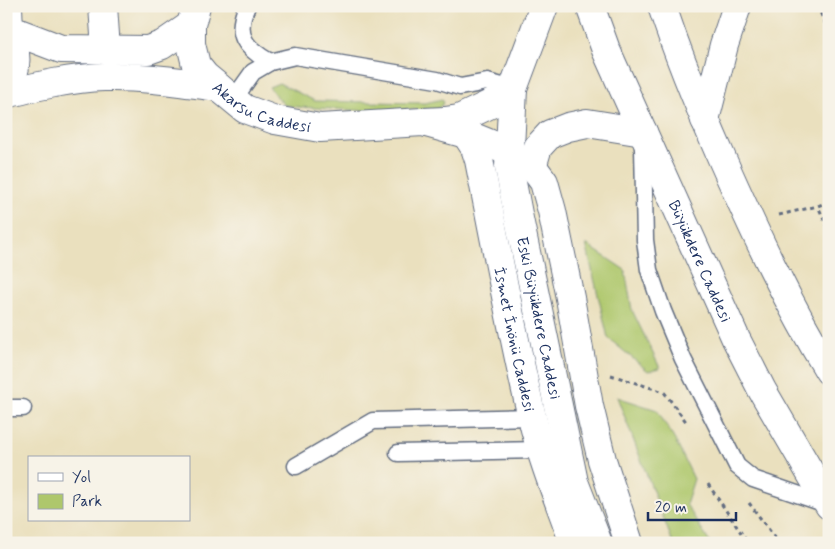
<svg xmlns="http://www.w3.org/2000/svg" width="835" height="549" viewBox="0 0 835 549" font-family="Mynerve,sans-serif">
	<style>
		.green { fill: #aec76c; stroke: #647b65 }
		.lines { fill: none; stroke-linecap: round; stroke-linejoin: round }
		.lane-casing { stroke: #636d80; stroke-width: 19 }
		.street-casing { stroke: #636d80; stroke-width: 30 }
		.secondary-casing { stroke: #636d80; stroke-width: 30 }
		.primary-casing { stroke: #636d80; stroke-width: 30 }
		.path { stroke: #636d80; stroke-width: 3; stroke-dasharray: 4 4; stroke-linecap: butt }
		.lane { stroke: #fff; stroke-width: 16 }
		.street { stroke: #fff; stroke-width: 28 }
		.secondary { stroke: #fff; stroke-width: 28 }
		.primary { stroke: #fff; stroke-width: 28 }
		.labels { text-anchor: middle; stroke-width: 4; stroke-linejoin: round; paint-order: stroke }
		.street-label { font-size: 16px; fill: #1b2f5e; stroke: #f7f3e8 }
	</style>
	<rect width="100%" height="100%" fill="#f7f3e8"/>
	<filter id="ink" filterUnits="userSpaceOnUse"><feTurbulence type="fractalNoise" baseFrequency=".02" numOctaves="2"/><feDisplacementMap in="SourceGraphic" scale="10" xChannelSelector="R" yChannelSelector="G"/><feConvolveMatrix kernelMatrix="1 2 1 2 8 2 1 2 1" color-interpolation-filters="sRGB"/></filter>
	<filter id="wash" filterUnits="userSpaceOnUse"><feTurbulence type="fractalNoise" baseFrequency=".0096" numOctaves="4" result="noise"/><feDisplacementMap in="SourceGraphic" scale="20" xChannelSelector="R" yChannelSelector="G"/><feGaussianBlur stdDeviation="1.12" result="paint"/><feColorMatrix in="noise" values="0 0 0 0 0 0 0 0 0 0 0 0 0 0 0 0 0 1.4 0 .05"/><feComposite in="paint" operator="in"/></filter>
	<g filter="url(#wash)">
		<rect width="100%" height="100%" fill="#eae0be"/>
		<!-- green -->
		<g class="green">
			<polygon points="279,83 315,101 425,103 442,99 444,103 437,109 368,111 298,107 284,105 269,87"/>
			<polygon points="586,244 625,270 632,310 660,368 648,371 608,338"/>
			<polygon points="617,397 657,410 676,442 694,479 686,504 710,543 673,543"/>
		</g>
	</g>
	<g filter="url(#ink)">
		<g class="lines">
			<!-- lane casing -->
			<g class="lane-casing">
				<g id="lane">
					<path d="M247,6C234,35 245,48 270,62"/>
					<polyline points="233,100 253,72 270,62 295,56 437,80 460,87 487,82 513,89"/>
					<polyline points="643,147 645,240 649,270 663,311 683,359 737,466 753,479 829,505"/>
					<polyline points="6,408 23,408"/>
					<polyline points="398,453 542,450"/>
					<polyline points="296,466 373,421 532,417"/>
				</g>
			</g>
			<!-- street casing -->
			<g class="street-casing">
				<g id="street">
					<polyline points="8,6 9,30"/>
					<polyline points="103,6 106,49"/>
				</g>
			</g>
			<!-- secondary casing -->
			<g class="secondary-casing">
				<g id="secondary">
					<path id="s1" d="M196,6L191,25V44L196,65L205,76L245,109L275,120L320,128L423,122L466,134L498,147L530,163L544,182L552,211L570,298L589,406L602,460L629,543"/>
					<polyline points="6,28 61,49 148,50 162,45 191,25"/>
					<path d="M6,89C19,71 17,50 9,30"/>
					<path id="s2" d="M513,89L509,167L518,214L574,482L598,543"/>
					<path d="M6,94C38,86 71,78 104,77C143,76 180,82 218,87"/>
					<polyline points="705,120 724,45 737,6"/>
					<path id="s3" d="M466,134L475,148L479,160C496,246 512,332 532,417C542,460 559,501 574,543"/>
				</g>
			</g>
			<!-- primary casing -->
			<g class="primary-casing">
				<g id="primary">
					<path id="s4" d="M590,6L606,50L736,339L762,390L829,505"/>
					<path d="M662,6C679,59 701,111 723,161C755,233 788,304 829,371"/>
					<polyline points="423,122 445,121 459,119 499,100 513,89 544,6"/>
					<polyline points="532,167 538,147 550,134 568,127 587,123 643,132"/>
				</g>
			</g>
			<!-- path -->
			<g class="path">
				<polyline points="817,6 829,31"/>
				<polyline points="829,201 818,206 829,231"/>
				<polyline points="779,215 818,206"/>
				<polyline points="611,375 664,392 687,423"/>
				<polyline points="708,484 748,543"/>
				<polyline points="749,503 779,543"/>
			</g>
			<!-- lane -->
			<use href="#lane" class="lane"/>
			<!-- street -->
			<use href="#street" class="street"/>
			<!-- secondary -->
			<use href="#secondary" class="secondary"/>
			<!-- primary -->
			<use href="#primary" class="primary"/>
		</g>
	</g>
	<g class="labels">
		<!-- street labels -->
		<g class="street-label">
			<text dy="6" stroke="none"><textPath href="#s1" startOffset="141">Akarsu Caddesi</textPath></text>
			<text dy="6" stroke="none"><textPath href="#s4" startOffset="278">Büyükdere Caddesi</textPath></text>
			<text dy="6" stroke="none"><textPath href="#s2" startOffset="232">Eski Büyükdere Caddesi</textPath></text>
			<text dy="6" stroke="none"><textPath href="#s3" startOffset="212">İsmet İnönü Caddesi</textPath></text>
		</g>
	</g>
	<!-- margin -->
	<rect width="835" height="549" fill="none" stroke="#f7f3e8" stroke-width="25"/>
	<!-- legend -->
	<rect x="28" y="456" width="162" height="65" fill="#f7f3e8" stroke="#9fa5b1"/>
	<rect x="38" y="473" width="25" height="8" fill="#ffffff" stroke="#9fa5b1"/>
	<text x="72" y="482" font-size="15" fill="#1b2f5e">Yol</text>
	<rect x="38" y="494" width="25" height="15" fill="#aec76c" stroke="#9fa5b1"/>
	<text x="72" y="506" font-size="15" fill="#1b2f5e">Park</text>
	<!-- scale -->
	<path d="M648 512v8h88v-8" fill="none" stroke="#1b2f5e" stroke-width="2.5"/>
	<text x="655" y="512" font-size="15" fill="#1b2f5e" stroke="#f7f3e8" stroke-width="4" paint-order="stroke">20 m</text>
</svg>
